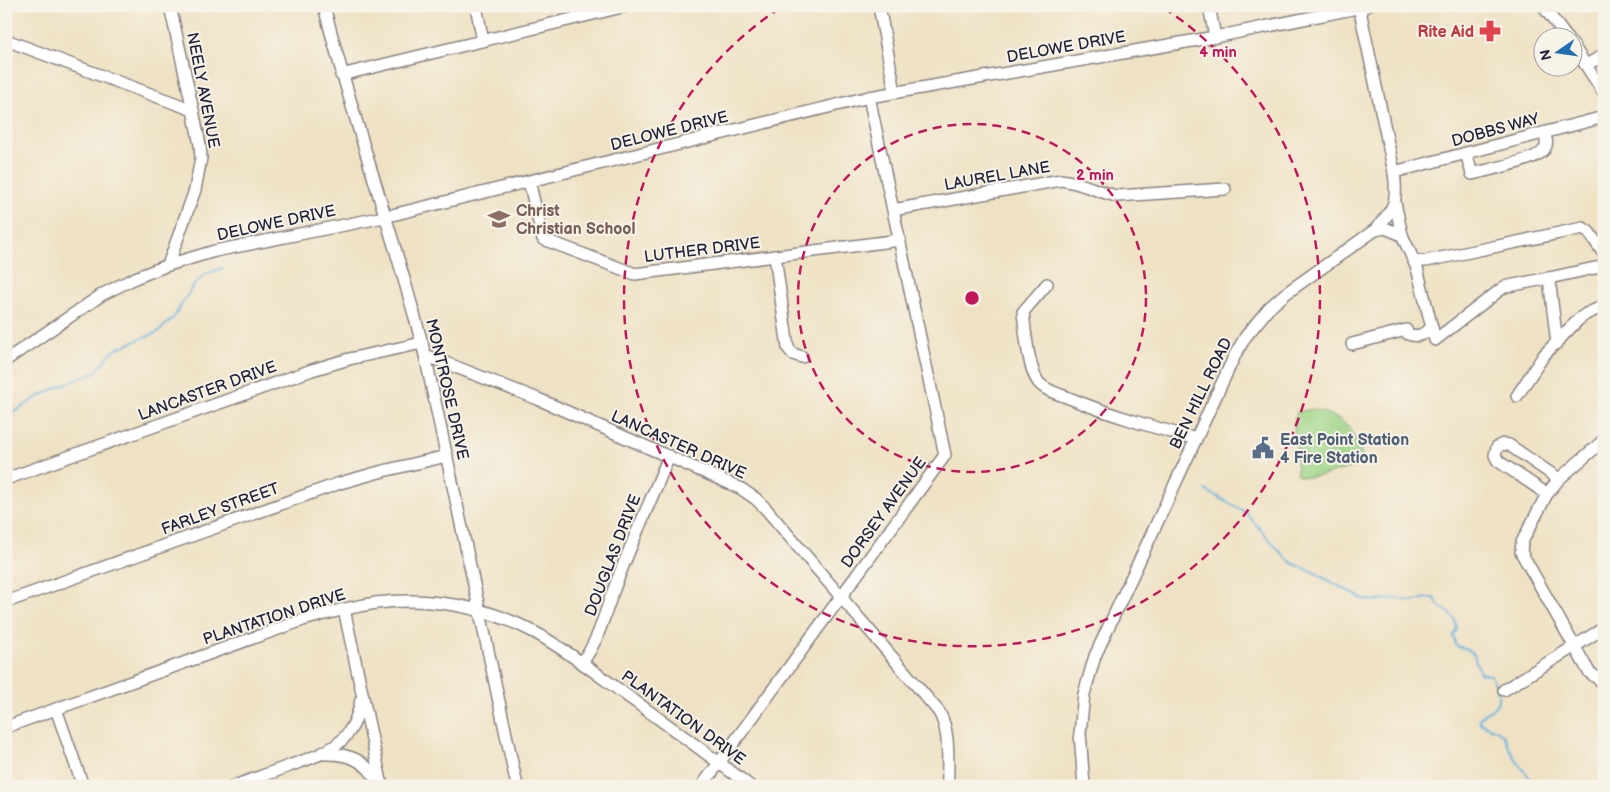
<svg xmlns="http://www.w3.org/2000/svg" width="1610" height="792" viewBox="0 0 1610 792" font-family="'Balsamiq Sans',sans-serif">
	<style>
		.green { fill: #9dd485; stroke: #607b60 }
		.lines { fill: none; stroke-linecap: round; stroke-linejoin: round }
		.stream { stroke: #67b3e0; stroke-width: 2 }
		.minor-casing { stroke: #888280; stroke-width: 14 }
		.minor { stroke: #fff; stroke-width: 11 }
		.ring { fill: none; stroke: #c2185b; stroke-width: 2.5; stroke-dasharray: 9 6 }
		.labels { text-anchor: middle; stroke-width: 4; stroke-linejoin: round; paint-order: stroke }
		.health-label { font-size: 16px; font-weight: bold; fill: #be3a42; stroke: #f7f3e8; text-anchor: end }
		.street-label { font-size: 16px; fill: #22223b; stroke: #f7f3e8 }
		.education-label { font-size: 16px; font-weight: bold; fill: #785e54; stroke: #f7f3e8; text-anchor: start }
		.service-label { font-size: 16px; font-weight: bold; fill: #4e5e75; stroke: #f7f3e8; text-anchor: start }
		.centre { fill: #c2185b; stroke: #f7f3e8; stroke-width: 2.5 }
		.ring-label { font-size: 15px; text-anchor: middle; font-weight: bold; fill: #c2185b; stroke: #f7f3e8; stroke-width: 4; stroke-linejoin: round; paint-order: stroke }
	</style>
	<rect width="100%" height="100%" fill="#f7f3e8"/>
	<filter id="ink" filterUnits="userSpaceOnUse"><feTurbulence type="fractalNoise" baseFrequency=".02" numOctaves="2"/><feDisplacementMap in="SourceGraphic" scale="10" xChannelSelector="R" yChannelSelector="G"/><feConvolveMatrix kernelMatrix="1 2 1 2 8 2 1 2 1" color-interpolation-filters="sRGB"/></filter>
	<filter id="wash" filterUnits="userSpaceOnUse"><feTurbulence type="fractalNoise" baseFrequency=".0096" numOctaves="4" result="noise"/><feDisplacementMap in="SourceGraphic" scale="20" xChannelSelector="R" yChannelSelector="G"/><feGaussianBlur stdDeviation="1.12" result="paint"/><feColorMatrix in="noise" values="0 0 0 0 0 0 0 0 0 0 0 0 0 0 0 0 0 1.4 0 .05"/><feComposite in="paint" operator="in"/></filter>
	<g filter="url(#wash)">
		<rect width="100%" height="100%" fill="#efe2c4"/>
		<!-- green -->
		<path class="green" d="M1313,409C1345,419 1351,424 1362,456L1354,467C1340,470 1309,482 1297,475L1294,421L1297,412Z"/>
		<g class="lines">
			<!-- stream -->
			<g class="stream">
				<polyline points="6,414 18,410 36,398 56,388 96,372 109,355 118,348 158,332 174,317 191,289 198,281 206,274 223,268"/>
				<path d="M1205,490L1245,512L1284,556L1292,563L1311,571L1361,598C1374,604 1384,598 1397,599C1403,599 1408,602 1414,601C1421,600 1427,597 1434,598L1440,607L1449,612L1455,620L1457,629L1453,636L1456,646L1465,648L1474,655L1480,673L1491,675C1496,686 1504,700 1492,709C1487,712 1483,714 1479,719L1480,723L1498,731L1503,735L1515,759L1536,786"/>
			</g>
		</g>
	</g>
	<g filter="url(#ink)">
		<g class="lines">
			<!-- minor casing -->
			<g class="minor-casing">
				<g id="minor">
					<path d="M324,6C354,124 395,238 425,355L517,786"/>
					<polyline points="476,6 483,41"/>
					<polyline points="879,6 895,92"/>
					<polyline points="1209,6 1215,37"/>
					<polyline points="1543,6 1567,38"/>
					<polyline points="6,40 193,110"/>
					<polyline points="1572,44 1604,93"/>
					<polyline points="1586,65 1604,55"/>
					<polyline points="341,75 626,6"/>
					<path d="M1466,153L1472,174C1486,170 1541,160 1545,148C1548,143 1546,138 1544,133"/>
					<polyline points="1394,172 1604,117"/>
					<polyline points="529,181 543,239 635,274 900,240"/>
					<path d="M893,210L1061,180C1081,182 1097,192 1117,196L1225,189"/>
					<polyline points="1375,230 1385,228 1402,235 1395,203"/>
					<polyline points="1402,235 1417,268 1435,340 1504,287 1549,278"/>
					<polyline points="775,256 788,348 793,354 802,357"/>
					<polyline points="1414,261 1426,261 1460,254 1583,228 1589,232 1604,254"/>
					<polyline points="168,265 195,190 201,158 200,145 193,110 170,6"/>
					<path d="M1047,284L1023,312C1025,329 1028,370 1039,383C1046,391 1059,394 1069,398C1110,415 1153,427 1196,439"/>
					<polyline points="1557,343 1549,278 1604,266"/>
					<path d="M1352,344L1406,330L1408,334C1418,338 1424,334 1432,328"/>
					<path d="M425,355L538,399L740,488L756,499L766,509L939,712C951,733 947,762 948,786"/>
					<polyline points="6,360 103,294 135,278 168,265 215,251 384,217 869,97 1215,37 1367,6"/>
					<polyline points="1517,396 1544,355 1578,320 1586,314 1604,306"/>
					<polyline points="1604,440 1559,479 1547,494 1522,542 1521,552 1589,672 1604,683"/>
					<polyline points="6,479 312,370 349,359 422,343"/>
					<polyline points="1547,494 1498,461 1495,455 1497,447 1503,444 1509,445 1559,479"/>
					<polyline points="6,602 340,483 383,471 447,456"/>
					<polyline points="344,609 382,786"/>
					<path d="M582,663C600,638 603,617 614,589C631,544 651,500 669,456"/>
					<polyline points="1504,690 1604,628"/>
					<polyline points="56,709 83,786"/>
					<path d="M6,727L303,620C327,613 351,607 376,603C429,596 488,607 534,632C565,649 593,671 622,692C665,723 708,754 750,786"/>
					<path d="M324,754C348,753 366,760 378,782"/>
					<path d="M234,786C253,779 271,773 289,766C328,752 353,745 361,700"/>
					<polyline points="702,786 945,455 869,97"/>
					<path d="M1084,786L1080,733L1084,694L1095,656L1235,355L1246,336L1269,308L1285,294L1375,230C1395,208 1398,202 1394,172L1359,6"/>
				</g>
			</g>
			<!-- minor -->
			<use href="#minor" class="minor"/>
		</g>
	</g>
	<!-- distance rings -->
	<g class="ring">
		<circle cx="972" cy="298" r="174"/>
		<path d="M1164 8A348 348 0 1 1 780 8"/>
	</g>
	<!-- icons -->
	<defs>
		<g id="pharmacy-bare" transform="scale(1.725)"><path d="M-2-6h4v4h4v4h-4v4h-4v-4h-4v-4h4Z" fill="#e0444e" stroke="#f7f3e8" stroke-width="2.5" paint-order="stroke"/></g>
		<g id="school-bare" transform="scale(1.725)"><path d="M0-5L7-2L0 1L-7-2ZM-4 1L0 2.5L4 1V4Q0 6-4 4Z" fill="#8d6e63" stroke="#f7f3e8" stroke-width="2.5" paint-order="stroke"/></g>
		<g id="civic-bare" transform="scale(1.725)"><path d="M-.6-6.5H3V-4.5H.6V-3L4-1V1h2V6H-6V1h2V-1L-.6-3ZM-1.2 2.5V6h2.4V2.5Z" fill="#5c6f8a" stroke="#f7f3e8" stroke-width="2.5" paint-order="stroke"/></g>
	</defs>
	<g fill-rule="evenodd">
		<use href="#pharmacy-bare" x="1490" y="31"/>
		<use href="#school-bare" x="499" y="219"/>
		<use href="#civic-bare" x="1263" y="448"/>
	</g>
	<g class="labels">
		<!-- health labels -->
		<g class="health-label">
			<text x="1474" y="37">Rite Aid</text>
		</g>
		<!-- street labels -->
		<g class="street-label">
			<text transform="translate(1066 46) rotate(-10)" y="6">DELOWE DRIVE</text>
			<text transform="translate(204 90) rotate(79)" y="6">NEELY AVENUE</text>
			<text transform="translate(1495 129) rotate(-15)" y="6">DOBBS WAY</text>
			<text transform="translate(669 130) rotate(-14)" y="6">DELOWE DRIVE</text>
			<text transform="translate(997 175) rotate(-10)" y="6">LAUREL LANE</text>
			<text transform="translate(276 222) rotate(-12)" y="6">DELOWE DRIVE</text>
			<text transform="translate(702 249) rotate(-7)" y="6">LUTHER DRIVE</text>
			<text transform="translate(448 389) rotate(77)" y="6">MONTROSE DRIVE</text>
			<text transform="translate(207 390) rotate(-20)" y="6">LANCASTER DRIVE</text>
			<text transform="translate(1200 393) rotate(-64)" y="6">BEN HILL ROAD</text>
			<text transform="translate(679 444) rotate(24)" y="6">LANCASTER DRIVE</text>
			<text transform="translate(220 508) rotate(-20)" y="6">FARLEY STREET</text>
			<text transform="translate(883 512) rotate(-54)" y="6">DORSEY AVENUE</text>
			<text transform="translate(612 555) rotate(-69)" y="6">DOUGLAS DRIVE</text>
			<text transform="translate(274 616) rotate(-18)" y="6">PLANTATION DRIVE</text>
			<text transform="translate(684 717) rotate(36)" y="6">PLANTATION DRIVE</text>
		</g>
		<!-- education labels -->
		<g class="education-label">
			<text x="516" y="216">Christ<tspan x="516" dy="18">Christian School</tspan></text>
		</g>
		<!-- service labels -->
		<g class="service-label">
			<text x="1280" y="445">East Point Station<tspan x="1280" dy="18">4 Fire Station</tspan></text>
		</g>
	</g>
	<circle cx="972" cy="298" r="8" class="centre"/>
	<g class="ring-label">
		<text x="1218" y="57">4 min</text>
		<text x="1095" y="180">2 min</text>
	</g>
	<!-- margin -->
	<rect width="1610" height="792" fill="none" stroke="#f7f3e8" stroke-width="25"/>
	<!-- north arrow -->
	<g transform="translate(1558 52) rotate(257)"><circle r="24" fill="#f7f3e8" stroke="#a29fa3"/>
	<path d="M0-4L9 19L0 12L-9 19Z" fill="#1f6fb2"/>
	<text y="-8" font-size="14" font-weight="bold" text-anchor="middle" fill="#22223b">N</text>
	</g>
</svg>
